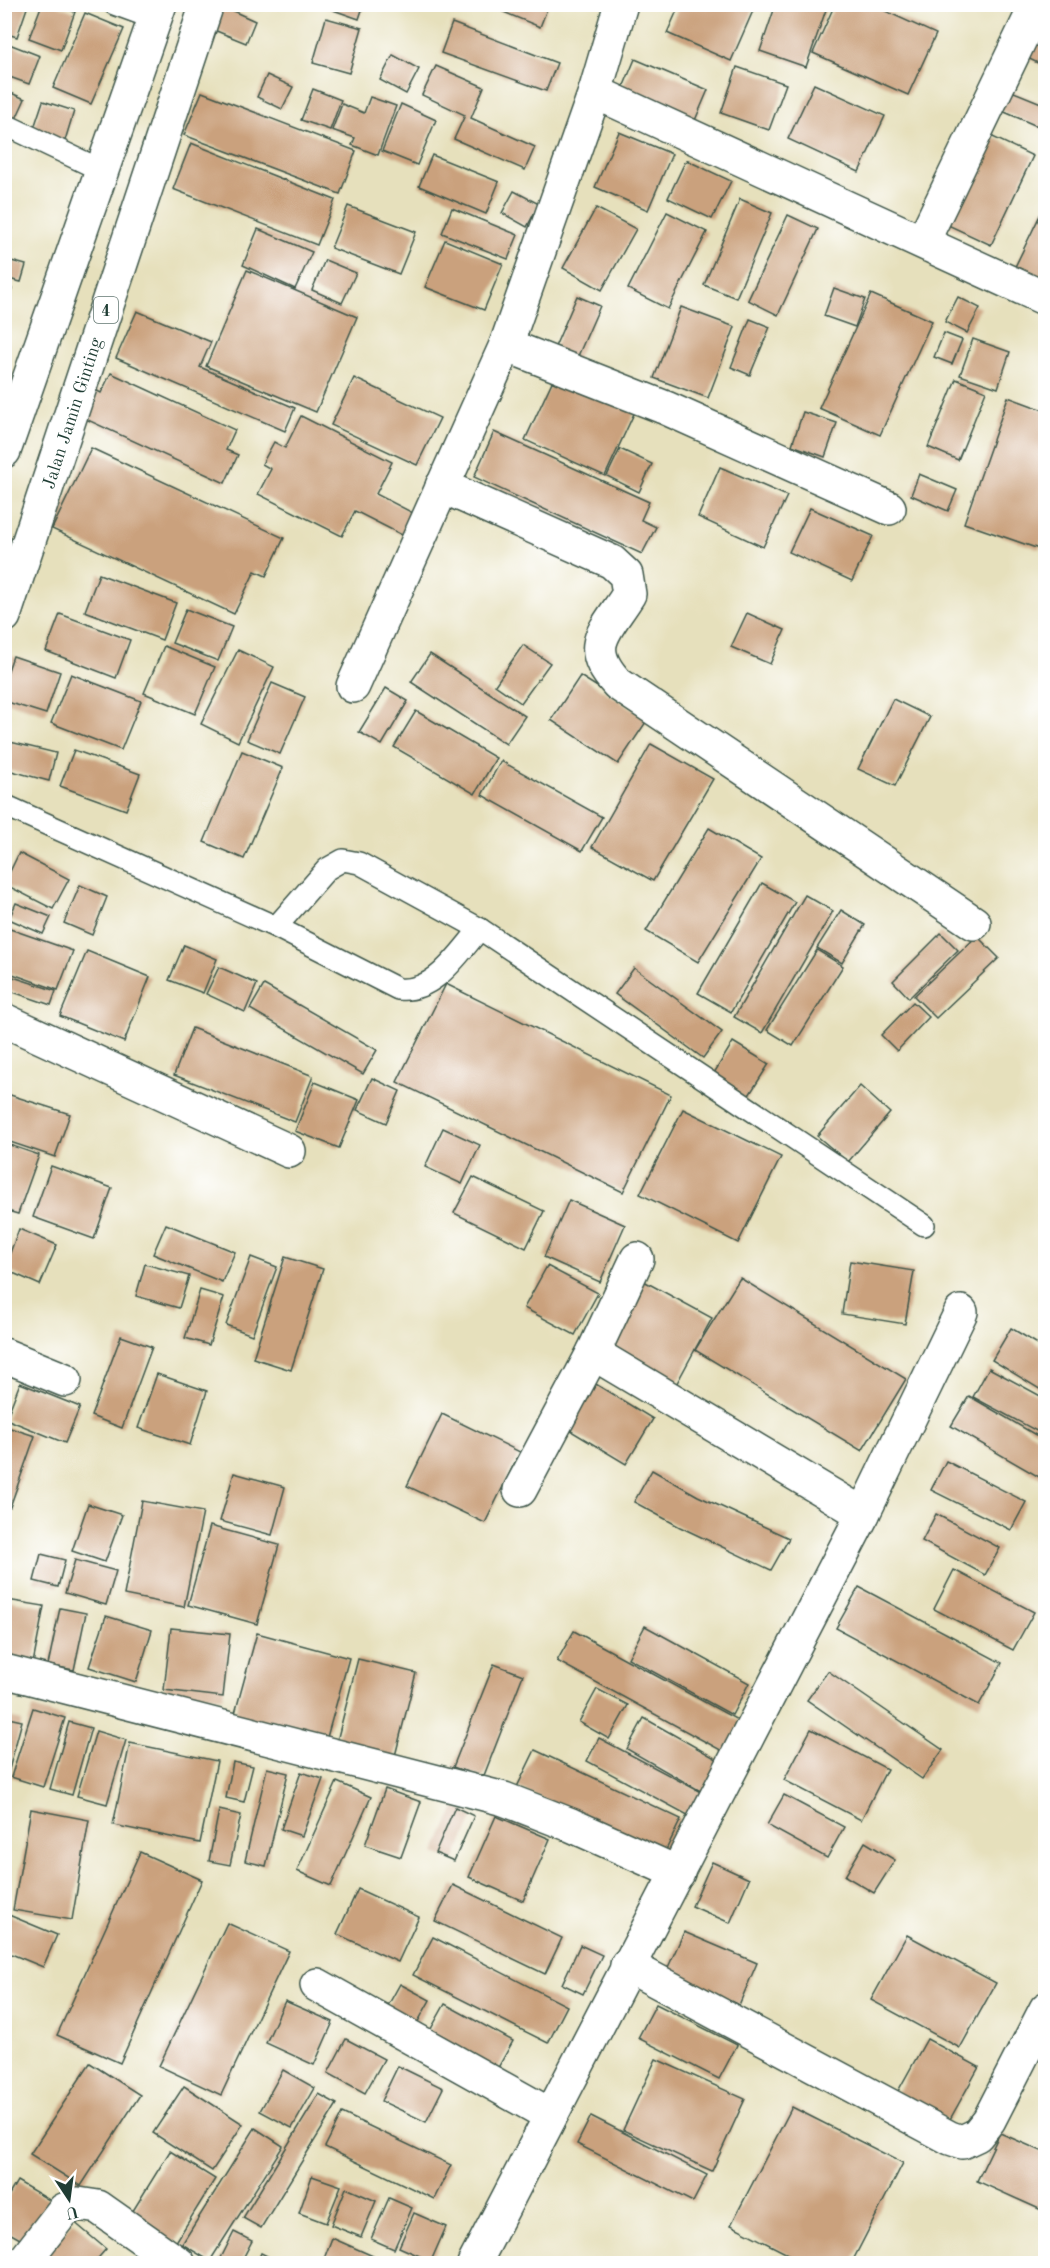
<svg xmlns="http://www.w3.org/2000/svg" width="1050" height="2268" viewBox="0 0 1050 2268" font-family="'Old Standard TT',serif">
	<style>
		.building { fill: #caa17d }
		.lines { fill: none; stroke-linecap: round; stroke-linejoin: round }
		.lane-casing { stroke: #3d5548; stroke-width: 24 }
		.street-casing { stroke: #3d5548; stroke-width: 36 }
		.highway-casing { stroke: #3d5548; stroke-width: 36 }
		.lane { stroke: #fff; stroke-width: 21 }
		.street { stroke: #fff; stroke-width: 33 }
		.highway { stroke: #fff; stroke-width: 33 }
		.labels { text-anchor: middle; stroke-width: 6; stroke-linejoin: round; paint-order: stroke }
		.shield { fill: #fff; stroke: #627771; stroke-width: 1.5 }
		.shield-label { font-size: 16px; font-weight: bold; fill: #1f3d34 }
		.street-label { font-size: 18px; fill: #1f3d34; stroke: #fff }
	</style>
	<rect width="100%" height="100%" fill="#fff"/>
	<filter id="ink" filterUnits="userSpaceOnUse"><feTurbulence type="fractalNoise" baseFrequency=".0167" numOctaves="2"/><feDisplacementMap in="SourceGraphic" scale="12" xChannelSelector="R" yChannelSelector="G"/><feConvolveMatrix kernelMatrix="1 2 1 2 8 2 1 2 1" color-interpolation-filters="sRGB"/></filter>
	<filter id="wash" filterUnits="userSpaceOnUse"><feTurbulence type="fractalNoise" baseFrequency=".008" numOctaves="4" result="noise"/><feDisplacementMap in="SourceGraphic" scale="24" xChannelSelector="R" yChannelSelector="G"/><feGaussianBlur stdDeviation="1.35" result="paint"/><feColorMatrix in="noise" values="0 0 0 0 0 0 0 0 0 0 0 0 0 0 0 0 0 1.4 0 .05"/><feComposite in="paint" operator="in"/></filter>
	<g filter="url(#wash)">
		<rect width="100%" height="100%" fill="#e6e0bc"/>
		<g id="blocks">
			<!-- building -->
			<g class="building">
				<polygon points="42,4 55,4 75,12 61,50 29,38"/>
				<polygon points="316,4 364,4 359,19"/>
				<polygon points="484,4 549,4 540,27"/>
				<polygon points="680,4 756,4 731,61 667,33"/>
				<polygon points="776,4 828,4 806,67 760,51"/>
				<polygon points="835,4 870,4 936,34 908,95 813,53"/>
				<polygon points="4,5 28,5 17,37 4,33"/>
				<polygon points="224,7 255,21 246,43 214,30"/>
				<polygon points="85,13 124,29 91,104 53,88"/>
				<polygon points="326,18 362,28 349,73 313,63"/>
				<polygon points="1034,20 1046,25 1046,67 1017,53"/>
				<polygon points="452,23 557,63 546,91 441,53"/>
				<polygon points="4,42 40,56 29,84 4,75"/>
				<polygon points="393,55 419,69 406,94 380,80"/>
				<polygon points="635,59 708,90 693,125 620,95"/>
				<polygon points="436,66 484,87 471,118 535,147 525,170 454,139 465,115 422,95"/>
				<polygon points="737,67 786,84 769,130 721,113"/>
				<polygon points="267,75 293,87 282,109 257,97"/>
				<polygon points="814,84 885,116 859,172 788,139"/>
				<polygon points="313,89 341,100 330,130 301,120"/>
				<polygon points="4,90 25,99 15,121 4,116"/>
				<polygon points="1009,90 1046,105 1046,130 1000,110"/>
				<polygon points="202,92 356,151 340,194 184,135"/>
				<polygon points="370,97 396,106 378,155 352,145 355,138 332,130 342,104 364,113"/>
				<polygon points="43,101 74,111 63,147 31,137"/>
				<polygon points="401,104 436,120 417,165 382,151"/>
				<polygon points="978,130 1033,156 991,245 935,219"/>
				<polygon points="619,132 672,154 648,210 595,187"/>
				<polygon points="191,143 335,200 317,245 173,189"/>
				<polygon points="432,155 499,182 486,214 419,186"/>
				<polygon points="686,160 731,181 712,219 668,198"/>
				<polygon points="514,191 539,204 527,227 502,213"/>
				<polygon points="740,199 772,213 736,298 704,285"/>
				<polygon points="348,206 416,232 399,274 331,248"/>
				<polygon points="452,208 518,235 508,259 442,233"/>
				<polygon points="596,208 636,229 602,290 563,268"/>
				<polygon points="1043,209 1046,210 1046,287 1013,271"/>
				<polygon points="667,212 707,232 668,309 628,289"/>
				<polygon points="788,215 818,229 778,315 748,300"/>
				<polygon points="258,229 312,252 295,289 243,265"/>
				<polygon points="445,240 503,264 484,310 425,287"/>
				<polygon points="4,259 26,265 21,282 4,278"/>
				<polygon points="325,260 356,273 342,303 312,290"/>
				<polygon points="247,270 357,317 316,412 206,366"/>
				<polygon points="4,287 12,289 5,311 4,311"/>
				<polygon points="834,288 865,299 855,327 824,316"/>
				<polygon points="871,294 932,321 880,435 819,408"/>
				<polygon points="577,296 600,306 574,365 551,356"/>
				<polygon points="958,297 980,308 967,333 945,322"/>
				<polygon points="681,307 735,327 708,398 654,378"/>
				<polygon points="137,311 211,342 200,367 295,408 285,431 116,358"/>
				<polygon points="750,319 770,327 750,375 731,367"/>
				<polygon points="944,333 962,340 952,364 934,357"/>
				<polygon points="973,339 1010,352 998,388 960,375"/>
				<polygon points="557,371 637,407 605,476 525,440"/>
				<polygon points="111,373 235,430 226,450 238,455 225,483 79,416 92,388 101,393"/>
				<polygon points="354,378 440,418 417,465 331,425"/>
				<polygon points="956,379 986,391 958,460 928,447"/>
				<polygon points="1008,397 1046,411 1046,529 1039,549 964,523"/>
				<polygon points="803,412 837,423 825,457 792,445"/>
				<polygon points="301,416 392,462 376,494 415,514 404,536 355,511 342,536 258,494 271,469 262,464 274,442 285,448"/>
				<polygon points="494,432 649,502 641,520 656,527 642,554 474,477"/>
				<polygon points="91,448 284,538 266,576 255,571 234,614 52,529"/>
				<polygon points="620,449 652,464 639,492 607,476"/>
				<polygon points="720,467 787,496 763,547 698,517"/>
				<polygon points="919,474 957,490 948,511 911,495"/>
				<polygon points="810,508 873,536 852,581 789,552"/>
				<polygon points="99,574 176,603 162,640 85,611"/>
				<polygon points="186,609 232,627 218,661 172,643"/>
				<polygon points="747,613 785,630 770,664 731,647"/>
				<polygon points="60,614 130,640 116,678 46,651"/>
				<polygon points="523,645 550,663 521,703 495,685"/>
				<polygon points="164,646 215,667 195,714 144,693"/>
				<polygon points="238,650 274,667 238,742 201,724"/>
				<polygon points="430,654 525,716 506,744 411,682"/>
				<polygon points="13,656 60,672 46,714 4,701 4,682"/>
				<polygon points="71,674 141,701 121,750 51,723"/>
				<polygon points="580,676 648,719 618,764 551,720"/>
				<polygon points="272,683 305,697 280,754 247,740"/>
				<polygon points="386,688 408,701 382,745 359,732"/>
				<polygon points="893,699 930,717 895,786 858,769"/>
				<polygon points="416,711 496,758 475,794 394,747"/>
				<polygon points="6,741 56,753 49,781 4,769"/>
				<polygon points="651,744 713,779 653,881 592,847"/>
				<polygon points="74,750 140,774 126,810 60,786"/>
				<polygon points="242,751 283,768 244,859 204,842"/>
				<polygon points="501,761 602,817 582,851 482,795"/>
				<polygon points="709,828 761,859 698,962 646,931"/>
				<polygon points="19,853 69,879 53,909 4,884"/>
				<polygon points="762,883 795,902 731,1012 698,993"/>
				<polygon points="80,885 107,897 92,935 64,923"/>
				<polygon points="805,895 833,911 762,1033 734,1017"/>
				<polygon points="16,903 51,917 43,934 9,919"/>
				<polygon points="841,910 865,925 842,963 817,948"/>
				<polygon points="10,929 73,951 58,990 4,971 4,945"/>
				<polygon points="941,933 958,950 909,998 893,981"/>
				<polygon points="977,936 999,958 936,1018 914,996"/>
				<polygon points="184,945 217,959 203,993 169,980"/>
				<polygon points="817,950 843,966 793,1046 767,1030"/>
				<polygon points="87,951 150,977 124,1042 60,1016"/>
				<polygon points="219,967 257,984 245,1012 206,994"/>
				<polygon points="634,968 722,1032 703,1058 615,994"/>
				<polygon points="4,974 56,991 51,1005 4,989"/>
				<polygon points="446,984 671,1095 623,1192 397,1082"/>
				<polygon points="264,985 377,1050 363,1074 250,1009"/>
				<polygon points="913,1002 929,1017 897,1051 881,1035"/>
				<polygon points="192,1028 313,1076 295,1122 174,1075"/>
				<polygon points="733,1042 769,1064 746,1100 711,1078"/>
				<polygon points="372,1078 400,1091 386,1123 357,1110"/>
				<polygon points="315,1082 359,1100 339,1148 295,1131"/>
				<polygon points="860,1086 890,1113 848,1162 817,1136"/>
				<polygon points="4,1093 70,1114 55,1157 4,1140"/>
				<polygon points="683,1109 781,1157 738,1243 640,1194"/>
				<polygon points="443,1128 480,1145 462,1184 425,1167"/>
				<polygon points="4,1143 39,1155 18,1214 4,1210"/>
				<polygon points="51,1166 112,1188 94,1239 33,1217"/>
				<polygon points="473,1177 544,1211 526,1248 454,1213"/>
				<polygon points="569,1200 625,1225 600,1282 544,1257"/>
				<polygon points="166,1224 235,1252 222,1282 153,1254"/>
				<polygon points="19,1229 57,1245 40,1285 4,1269"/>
				<polygon points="251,1257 277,1267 252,1335 226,1325"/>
				<polygon points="285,1257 323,1269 291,1370 253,1358"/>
				<polygon points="850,1261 914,1271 905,1324 842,1314"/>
				<polygon points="145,1264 189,1276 179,1308 136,1296"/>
				<polygon points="547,1266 598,1293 575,1335 524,1308"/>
				<polygon points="740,1278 906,1379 862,1451 695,1350"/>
				<polygon points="640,1279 712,1318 672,1392 599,1353"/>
				<polygon points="200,1290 224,1297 209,1345 185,1338"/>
				<polygon points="1011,1328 1046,1349 1046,1393 992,1360"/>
				<polygon points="121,1336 152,1347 122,1428 91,1416"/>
				<polygon points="989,1368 1046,1399 1046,1436 973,1397"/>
				<polygon points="157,1374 207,1391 190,1445 138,1428"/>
				<polygon points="20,1383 80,1407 65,1443 6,1419"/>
				<polygon points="594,1383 653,1419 626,1464 566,1428"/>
				<polygon points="969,1396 1046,1441 1046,1481 951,1426"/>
				<polygon points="442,1414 520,1452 485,1523 407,1486"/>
				<polygon points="4,1426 35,1436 10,1507 4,1505"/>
				<polygon points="946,1461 1026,1502 1011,1530 931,1490"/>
				<polygon points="652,1470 698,1496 789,1538 771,1570 680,1527 634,1502"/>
				<polygon points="234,1473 285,1487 272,1535 220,1521"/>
				<polygon points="142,1501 203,1512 184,1607 124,1595"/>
				<polygon points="88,1504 122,1515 105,1562 72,1551"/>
				<polygon points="936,1514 1000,1548 985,1575 922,1541"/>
				<polygon points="210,1526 279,1545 257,1624 188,1605"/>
				<polygon points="41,1554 65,1560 58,1587 34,1581"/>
				<polygon points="75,1560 116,1571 106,1605 65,1593"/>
				<polygon points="954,1570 1034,1612 1013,1650 934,1609"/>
				<polygon points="859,1587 1002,1663 979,1705 836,1628"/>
				<polygon points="7,1600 44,1606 31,1674 4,1668 4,1613"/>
				<polygon points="60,1608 86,1613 74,1670 48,1665"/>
				<polygon points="106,1616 152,1630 136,1682 89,1667"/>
				<polygon points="645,1626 749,1683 732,1715 628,1658"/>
				<polygon points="171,1628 230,1634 223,1697 164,1690"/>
				<polygon points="574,1631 743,1723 726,1753 557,1661"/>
				<polygon points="257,1633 349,1658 326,1741 234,1717"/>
				<polygon points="358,1659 416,1673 394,1760 336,1745"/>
				<polygon points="494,1664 523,1675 483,1778 453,1767"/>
				<polygon points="828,1671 943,1750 922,1779 807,1700"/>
				<polygon points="597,1689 628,1705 609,1739 579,1722"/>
				<polygon points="33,1708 65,1718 43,1787 11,1777"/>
				<polygon points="4,1717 22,1721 7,1777 4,1776"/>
				<polygon points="644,1718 722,1762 704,1793 627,1749"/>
				<polygon points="69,1722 91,1728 72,1795 50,1789"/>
				<polygon points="811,1729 887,1769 861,1820 784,1780"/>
				<polygon points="96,1731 126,1740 107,1804 77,1796"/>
				<polygon points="599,1738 710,1797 697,1820 587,1761"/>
				<polygon points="130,1743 217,1761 200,1843 113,1825"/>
				<polygon points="535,1750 681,1819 663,1856 517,1787"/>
				<polygon points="233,1762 253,1766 244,1802 226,1798"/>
				<polygon points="267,1768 288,1773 266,1866 245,1861"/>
				<polygon points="301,1772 323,1779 302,1836 281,1829"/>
				<polygon points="337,1782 371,1797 331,1886 297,1871"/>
				<polygon points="385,1789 421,1802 401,1857 365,1845"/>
				<polygon points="784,1795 844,1827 827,1858 767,1825"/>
				<polygon points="455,1807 474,1816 454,1861 435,1853"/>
				<polygon points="31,1809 89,1820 72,1920 13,1910"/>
				<polygon points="219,1810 241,1815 230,1865 209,1861"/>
				<polygon points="496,1816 550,1839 523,1901 469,1877"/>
				<polygon points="865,1842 895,1860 874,1893 845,1876"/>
				<polygon points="140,1852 202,1880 120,2063 57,2035"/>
				<polygon points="712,1862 749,1879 730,1923 692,1906"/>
				<polygon points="453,1885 562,1938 545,1974 435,1921"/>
				<polygon points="358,1889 419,1917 398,1962 337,1934"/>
				<polygon points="4,1913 57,1935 43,1967 4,1951"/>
				<polygon points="227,1923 289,1951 221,2095 159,2066"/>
				<polygon points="684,1932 757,1963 739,2005 665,1974"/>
				<polygon points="907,1935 996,1983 960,2048 871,2000"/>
				<polygon points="433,1937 567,2006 548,2043 413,1975"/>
				<polygon points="580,1945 602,1955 583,1994 562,1984"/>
				<polygon points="400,1984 430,2000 415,2027 385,2011"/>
				<polygon points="285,2001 333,2022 314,2065 266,2043"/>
				<polygon points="445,2004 513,2041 495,2073 427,2036"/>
				<polygon points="656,2004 737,2045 719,2079 638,2038"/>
				<polygon points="346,2039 384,2059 365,2093 328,2073"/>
				<polygon points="927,2039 979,2067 949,2121 897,2093"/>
				<polygon points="656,2059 745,2099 712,2171 623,2130"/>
				<polygon points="90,2063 140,2095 81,2186 30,2154"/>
				<polygon points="398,2066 443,2088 426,2122 381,2101"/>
				<polygon points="283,2070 315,2088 292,2128 260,2111"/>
				<polygon points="184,2086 243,2124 212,2171 153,2133"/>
				<polygon points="319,2094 337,2104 261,2228 243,2218"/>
				<polygon points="792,2107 903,2163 851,2264 807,2264 731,2225"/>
				<polygon points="342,2113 451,2165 434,2199 325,2147"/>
				<polygon points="591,2116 707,2175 693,2202 577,2144"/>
				<polygon points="255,2128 283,2146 210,2261 182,2244"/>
				<polygon points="1000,2133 1046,2153 1046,2212 977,2181"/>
				<polygon points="170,2151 215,2179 171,2250 126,2222"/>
				<polygon points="312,2176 341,2186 326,2223 299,2213"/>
				<polygon points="17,2181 51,2201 27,2243 4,2230 4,2203"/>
				<polygon points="346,2188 376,2201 361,2237 331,2225"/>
				<polygon points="389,2198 412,2208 394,2249 371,2239"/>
				<polygon points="414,2213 446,2227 431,2261 399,2247"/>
				<polygon points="73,2221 106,2249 93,2264 36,2264"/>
				<polygon points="234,2232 252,2241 240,2264 218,2264"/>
				<polygon points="332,2238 391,2264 322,2264"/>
				<polygon points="261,2253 283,2264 256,2264"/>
			</g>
		</g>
	</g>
	<g filter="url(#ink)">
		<use href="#blocks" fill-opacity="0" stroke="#3d5548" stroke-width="1.5"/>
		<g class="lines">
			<!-- lane casing -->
			<g class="lane-casing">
				<g id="lane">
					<polyline points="114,4 155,19"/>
					<polyline points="4,124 103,171"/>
					<path d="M4,805L276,927L398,989C435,993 458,954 480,929L924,1225"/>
					<polyline points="276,927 327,869 343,860 359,863 480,929"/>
				</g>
			</g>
			<!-- street casing -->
			<g class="street-casing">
				<g id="street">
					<polyline points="621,4 595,92 1046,299"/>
					<polyline points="923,241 1037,4"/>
					<polyline points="506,345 666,408 889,508"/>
					<path d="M442,486L612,562L626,575L629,594C606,631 582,646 618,684L974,923"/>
					<polyline points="353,686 506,345 595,92"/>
					<polyline points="4,1020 289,1151"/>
					<polyline points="593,1353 863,1514"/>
					<polyline points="4,1355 65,1380"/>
					<polyline points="520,1490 593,1353 637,1259"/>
					<polyline points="4,1671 504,1799 571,1825 678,1873"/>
					<polyline points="627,1965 950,2138 962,2142 977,2135 989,2120 1046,2009"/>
					<polyline points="317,1985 550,2115"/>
					<polyline points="22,2264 64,2210 78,2204 98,2207 179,2264"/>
					<polyline points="474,2264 863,1514 961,1312"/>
				</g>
			</g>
			<!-- highway casing -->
			<g class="highway-casing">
				<g id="highway">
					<polyline points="4,451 160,4"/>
					<polyline points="4,616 207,4"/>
				</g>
			</g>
			<!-- lane -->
			<use href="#lane" class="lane"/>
			<!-- street -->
			<use href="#street" class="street"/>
			<!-- highway -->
			<use href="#highway" class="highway"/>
		</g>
	</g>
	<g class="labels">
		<!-- shield labels -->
		<rect class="shield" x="94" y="297" width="24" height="26" rx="4.5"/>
		<g class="shield-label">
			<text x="106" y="316">4</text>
		</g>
		<!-- street labels -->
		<g class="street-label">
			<text transform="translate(72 413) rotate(-72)" y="6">Jalan Jamin Ginting</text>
		</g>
	</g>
	<!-- margin -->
	<rect width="1050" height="2268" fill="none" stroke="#fff" stroke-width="24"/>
	<!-- north arrow -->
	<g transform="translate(69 2199) rotate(167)" stroke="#ffffff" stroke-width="4.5" paint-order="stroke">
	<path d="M0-4.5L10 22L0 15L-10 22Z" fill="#1f3d34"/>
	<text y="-9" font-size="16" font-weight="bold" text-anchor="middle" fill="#1f3d34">U</text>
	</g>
</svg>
